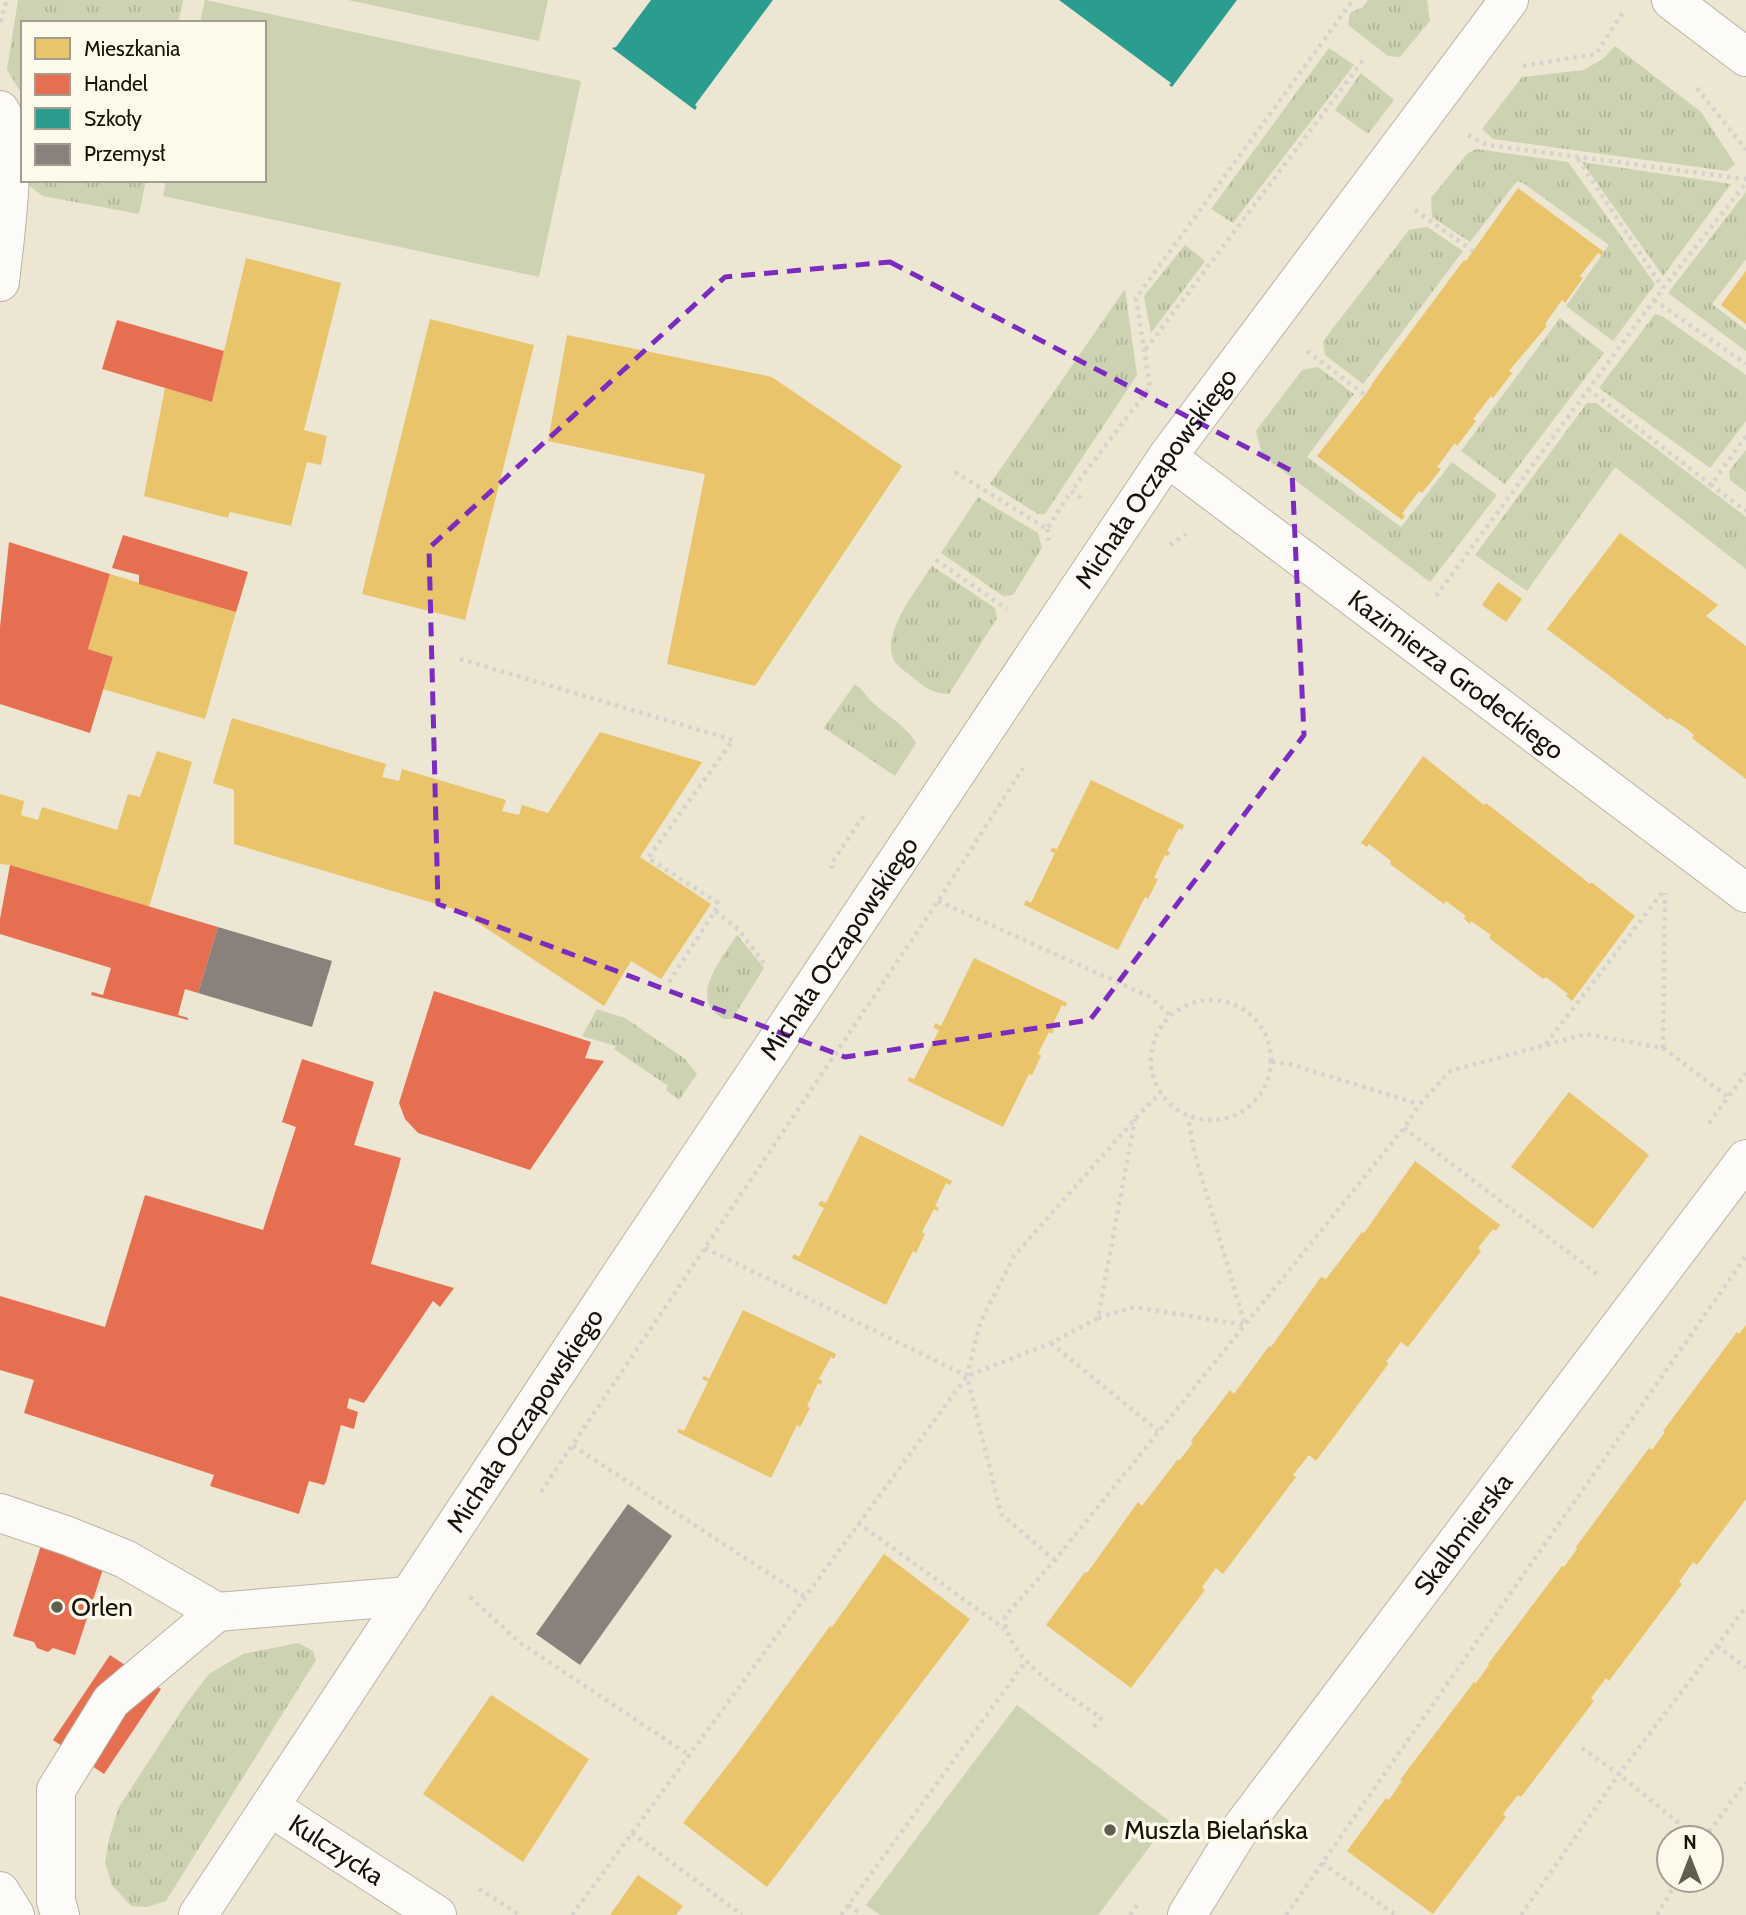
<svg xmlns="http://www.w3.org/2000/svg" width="1746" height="1915" viewBox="0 0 1746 1915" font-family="Cabin,sans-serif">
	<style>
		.grass { fill: url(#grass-tufts) }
		.park { fill: #cdd2b2 }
		.homes { fill: #e9c46a }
		.shops { fill: #e76f51 }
		.schools { fill: #2a9d8f }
		.industry { fill: #8a817c }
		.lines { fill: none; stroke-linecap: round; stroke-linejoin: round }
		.minor-casing { stroke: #b9b4a5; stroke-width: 40 }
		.path { stroke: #d5d3cd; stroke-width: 4.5; stroke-dasharray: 3.5 5; stroke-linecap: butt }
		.minor { stroke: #fcfbf8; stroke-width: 38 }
		.marked { fill: none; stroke: #7b2cbf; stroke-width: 5; stroke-dasharray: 14 9; stroke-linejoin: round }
		.poi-dot { fill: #625e4e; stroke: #fdf9eb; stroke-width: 2.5 }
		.labels { text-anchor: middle; stroke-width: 7; stroke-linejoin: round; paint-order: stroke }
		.street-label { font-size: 26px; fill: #171407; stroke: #fdf9eb }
		.poi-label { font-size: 26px; fill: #171407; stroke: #fdf9eb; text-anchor: start }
	</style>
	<defs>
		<pattern id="grass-tufts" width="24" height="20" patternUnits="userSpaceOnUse" patternTransform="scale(1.75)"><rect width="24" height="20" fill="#cdd2b2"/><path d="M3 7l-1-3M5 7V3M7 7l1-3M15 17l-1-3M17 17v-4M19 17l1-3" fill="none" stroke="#afb398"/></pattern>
	</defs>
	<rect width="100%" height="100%" fill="#ece6d2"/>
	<!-- grass -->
	<g class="grass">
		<polygon points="18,0 183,0 178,23 23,23 23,96 7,70"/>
		<polygon points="1368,0 1427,0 1430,21 1400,57 1388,56 1348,25 1350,13 1363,7"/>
		<polygon points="1615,46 1701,112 1735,164 1727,171 1493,139 1482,129 1522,77 1584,70 1604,58"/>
		<polygon points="1329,48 1354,65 1233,223 1211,209"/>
		<polygon points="1361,73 1394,100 1368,134 1335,110"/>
		<polygon points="1476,149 1568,162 1655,284 1613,341 1566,306 1609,245 1523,183 1517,181 1470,242 1432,217 1431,198 1467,154"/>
		<polygon points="1582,162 1731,184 1663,276"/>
		<polygon points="29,180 146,180 139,214 43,196 29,186"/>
		<polygon points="1746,192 1746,259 1712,304 1746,330 1746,351 1668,293"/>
		<polygon points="1427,227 1463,251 1363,384 1325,355 1323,341 1409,230"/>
		<polygon points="1185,245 1205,261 1151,333 1144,296"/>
		<polygon points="1125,289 1137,375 1045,514 1038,514 990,484"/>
		<polygon points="1655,314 1662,316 1746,375 1746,421 1710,468 1599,388"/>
		<polygon points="1560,318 1604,353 1505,484 1461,451"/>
		<polygon points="1318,367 1354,394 1307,457 1401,527 1452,462 1497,495 1430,582 1262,455 1256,431 1302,370"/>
		<polygon points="1587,403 1596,403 1746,517 1746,569 1615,467 1527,591 1475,555"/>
		<polygon points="1746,450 1746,492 1730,480 1729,471"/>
		<polygon points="978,497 1038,533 1042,548 1013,595 1003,596 941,553"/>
		<path d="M932,566L995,608L997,618L949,694C932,694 922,685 910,675C903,670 894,664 892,655C885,628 918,588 932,566Z"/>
		<path d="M854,685C862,687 864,694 870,700C885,715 905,724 916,743L895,776L824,728Z"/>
		<path d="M737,935L764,968L732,1019H724C686,999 722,959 737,935Z"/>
		<polygon points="597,1009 625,1018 685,1059 697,1074 679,1100 666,1090 668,1086 614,1049 616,1046 582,1036"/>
		<polygon points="298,1643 313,1651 316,1660 166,1901 147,1907 131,1906 112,1885 105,1863 109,1839 119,1807 186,1704 209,1674 243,1654"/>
	</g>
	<!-- park -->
	<g class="park">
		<polygon points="205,0 581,81 539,277 163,196 166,180 264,180 264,23 200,23"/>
		<polygon points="348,0 548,0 539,41"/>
		<polygon points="1017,1705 1169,1821 1098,1915 880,1915 866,1905"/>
	</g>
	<!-- homes -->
	<g class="homes">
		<polygon points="1518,188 1604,252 1601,255 1598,253 1580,276 1583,278 1565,303 1562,300 1545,324 1547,326 1509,371 1512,373 1493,398 1491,396 1473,419 1476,421 1457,446 1455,443 1437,467 1441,469 1422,493 1419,491 1402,514 1405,516 1402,520 1317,456 1365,395 1372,385 1371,385 1464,260 1466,261 1473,251"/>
		<polygon points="246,258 341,283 304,430 327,436 321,465 307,462 291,526 230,512 228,518 144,496 165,388 212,402"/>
		<polygon points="1746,271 1746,324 1721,305"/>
		<polygon points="430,319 534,345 465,620 362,594"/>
		<polygon points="567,335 772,377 902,466 755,686 667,664 705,474 548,441"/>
		<polygon points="1620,533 1718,605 1706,616 1746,646 1746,779 1692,738 1694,735 1687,729 1670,718 1668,720 1663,716 1547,629"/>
		<polygon points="110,574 236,612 205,719 103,689 113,657 88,649"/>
		<polygon points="1498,582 1522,599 1506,622 1482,605"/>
		<polygon points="232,718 386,764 382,777 399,781 402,769 506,800 502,811 519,815 522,805 548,813 600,732 702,762 640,857 711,904 661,979 631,961 604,1006 460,911 234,844 234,790 213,783"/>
		<polygon points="157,751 192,762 149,907 10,865 0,864 0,794 24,801 21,815 38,820 42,807 117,830 128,794 140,797"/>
		<polygon points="1423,756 1484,805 1486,803 1590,884 1591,882 1635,916 1572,1001 1566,996 1568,994 1546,977 1543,979 1489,938 1491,935 1471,921 1470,924 1464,919 1466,916 1446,901 1444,904 1390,864 1391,861 1369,844 1367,847 1361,843"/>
		<polygon points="1091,780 1184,825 1182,830 1179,828 1167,851 1170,852 1168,856 1165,855 1154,878 1158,879 1148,899 1145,897 1118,950 1024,905 1026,900 1031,903 1055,853 1050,851 1052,848 1057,849"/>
		<polygon points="974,958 1067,1003 1065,1007 1062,1005 1051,1028 1054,1030 1052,1034 1049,1032 1038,1054 1041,1056 1032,1075 1029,1074 1003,1127 908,1081 909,1077 914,1079 939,1030 934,1028 935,1023 941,1026"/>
		<polygon points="1569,1092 1649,1155 1593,1229 1511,1167"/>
		<polygon points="860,1135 952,1181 950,1185 946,1183 935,1206 939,1208 937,1211 934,1209 922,1232 925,1234 916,1253 913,1251 886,1305 792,1258 794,1254 799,1257 824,1208 818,1205 821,1201 826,1203"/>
		<polygon points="1415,1161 1500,1225 1496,1231 1493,1229 1478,1248 1481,1251 1408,1347 1401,1342 1386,1362 1389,1363 1316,1461 1309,1455 1293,1475 1296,1477 1223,1574 1216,1568 1202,1587 1205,1590 1131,1688 1046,1625 1085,1572 1087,1573 1138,1502 1142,1506 1178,1459 1179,1461 1193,1443 1191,1441 1230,1390 1234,1394 1269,1346 1271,1347 1321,1277 1326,1279 1362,1232 1364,1233"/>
		<polygon points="743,1310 836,1354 834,1359 831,1357 819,1379 822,1381 821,1385 818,1383 807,1406 810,1408 800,1427 797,1425 771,1478 677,1432 679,1429 684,1431 708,1382 702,1379 704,1376 709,1379"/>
		<polygon points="1746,1325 1746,1499 1697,1565 1693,1562 1679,1582 1682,1584 1609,1681 1606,1678 1591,1698 1594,1701 1521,1797 1518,1795 1503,1814 1506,1817 1433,1914 1347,1851 1386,1798 1389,1800 1402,1781 1400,1780 1474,1682 1476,1683 1489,1665 1488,1664 1562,1566 1564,1567 1577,1549 1576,1547 1649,1448 1652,1450 1665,1432 1663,1431 1737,1332 1739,1334"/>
		<polygon points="884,1554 970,1619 767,1887 683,1823 738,1752 830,1626 832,1627"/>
		<polygon points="491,1695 589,1759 523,1862 423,1794"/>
		<polygon points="638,1875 683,1906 676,1915 610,1915"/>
	</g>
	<!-- shops -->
	<g class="shops">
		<polygon points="117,320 224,351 212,402 102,369"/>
		<polygon points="123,535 248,572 236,612 139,584 139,575 112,568"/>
		<polygon points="9,542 110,574 88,649 113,657 90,733 0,704 0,627"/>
		<polygon points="10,865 218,927 198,993 185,989 178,1015 188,1018 188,1020 91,995 92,992 103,995 111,968 0,934 0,919"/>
		<polygon points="434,991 591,1042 585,1058 604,1061 530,1170 418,1133 405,1119 399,1103"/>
		<polygon points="302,1059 374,1082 354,1145 401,1158 371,1264 454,1288 440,1307 433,1301 364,1403 349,1398 347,1408 358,1412 354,1429 341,1425 326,1482 324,1485 309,1481 299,1514 210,1486 214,1475 24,1413 34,1380 0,1370 0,1296 105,1327 145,1195 263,1230 296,1127 282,1122"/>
		<polygon points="41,1545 104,1566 75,1655 53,1648 48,1652 37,1648 34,1642 13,1636"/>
		<polygon points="110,1655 161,1689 104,1774 53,1740"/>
	</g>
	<!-- schools -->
	<g class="schools">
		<polygon points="651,0 773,0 695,105 697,107 695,110 612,48 616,47"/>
		<polygon points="1059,0 1237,0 1172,87 1169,85 1171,83"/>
	</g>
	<!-- industry -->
	<g class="industry">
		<polygon points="218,927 332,961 312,1027 198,993"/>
		<polygon points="628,1504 672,1536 580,1665 536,1634"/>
	</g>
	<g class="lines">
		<!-- minor casing -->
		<g class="minor-casing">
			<g id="minor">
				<polyline points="1671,0 1746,57"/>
				<path d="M0,110C20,143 4,241 0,282"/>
				<path id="s1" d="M1167,457L1746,893"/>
				<polyline points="0,1513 68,1536 125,1559 217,1612 409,1596"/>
				<path id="s2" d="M270,1807L437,1915"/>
				<polyline points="0,1891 15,1915"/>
				<polyline points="60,1915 56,1901 56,1790 111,1701 217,1612"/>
				<path id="s3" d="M198,1915L624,1270L1167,457L1509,0"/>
				<path id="s4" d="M1187,1915L1236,1835L1746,1159"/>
			</g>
		</g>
		<!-- path -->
		<g class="path">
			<polyline points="0,22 7,0"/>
			<polyline points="1523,66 1596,54 1623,12"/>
			<polyline points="1697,88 1746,150"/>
			<polyline points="1468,135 1487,145 1746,179"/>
			<polyline points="1578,159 1663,288"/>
			<polyline points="1415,210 1473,251"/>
			<polyline points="1654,300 1746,364"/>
			<polyline points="1146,349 1364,59"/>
			<polyline points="1307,351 1365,395"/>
			<polyline points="1588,389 1711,485"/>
			<polyline points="1746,436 1711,485 1746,511"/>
			<polyline points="955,472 1047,529 1071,491"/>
			<polyline points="1081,498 1071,491 1150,387 1136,298 1353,0"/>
			<polyline points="1047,529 1049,542"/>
			<polyline points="1170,545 1186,534"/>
			<polyline points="936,560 1007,609"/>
			<polyline points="1436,596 1663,288 1746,183"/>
			<polyline points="460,659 733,740 648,858 718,903 715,911"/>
			<polyline points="832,869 831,864 866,812"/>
			<polyline points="938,901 1150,997 1171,1016"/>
			<polyline points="669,982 715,911 739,930 766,966"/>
			<circle cx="1211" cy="1060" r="60"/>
			<polyline points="1546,1044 1664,890"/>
			<polyline points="1663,1048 1665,893"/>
			<polyline points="1272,1062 1289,1064 1419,1104"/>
			<polyline points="1709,1123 1746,1073"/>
			<polyline points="1404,1128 1597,1274"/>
			<polyline points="705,1248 967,1376"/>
			<polyline points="1098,1318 1134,1307 1245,1325 1194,1151 1188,1117"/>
			<polyline points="1051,1343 1158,1431"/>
			<polyline points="573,1446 805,1597"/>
			<polyline points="541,1492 938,901 1023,768"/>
			<polyline points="858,1523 1005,1629"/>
			<polyline points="1055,1560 1001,1514 967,1376 980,1323 1014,1256 1135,1119 1160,1093"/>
			<polyline points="470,1597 519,1642 689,1755"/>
			<polyline points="1717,1646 1746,1668"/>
			<path d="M1094,1727L1101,1718C1068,1694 1005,1660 1005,1616L1055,1560L1404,1128L1419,1105L1450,1071L1586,1034L1663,1048L1728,1097"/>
			<polyline points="1582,1748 1619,1774 1697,1838"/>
			<polyline points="632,1833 742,1915"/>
			<polyline points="1704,1838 1746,1782"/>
			<polyline points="1322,1863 1396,1915"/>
			<polyline points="479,1889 520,1915"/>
			<polyline points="848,1905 862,1915"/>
			<polyline points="572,1915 967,1376 1051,1343 1098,1318 1135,1119"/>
			<polyline points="841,1915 1026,1661"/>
			<polyline points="1130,1915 1138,1904"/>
			<polyline points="1286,1915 1746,1256"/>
			<polyline points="1521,1915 1619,1774 1746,1607"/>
			<polyline points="1657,1915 1678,1880"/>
		</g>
		<!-- minor -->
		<use href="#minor" class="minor"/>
	</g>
	<!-- marked area -->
	<path class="marked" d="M890,262L1292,471L1304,735L1090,1020L845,1057L438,904L429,548L725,277Z"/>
	<!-- markers -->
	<g class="poi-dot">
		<circle cx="57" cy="1607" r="7"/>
		<circle cx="1110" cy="1830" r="7"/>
	</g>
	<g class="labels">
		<!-- street labels -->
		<g class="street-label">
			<text dy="9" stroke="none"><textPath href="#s3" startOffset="1727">Michała Oczapowskiego</textPath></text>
			<text dy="9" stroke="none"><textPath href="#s1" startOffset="362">Kazimierza Grodeckiego</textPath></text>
			<text dy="9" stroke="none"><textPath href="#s3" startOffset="1160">Michała Oczapowskiego</textPath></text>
			<text dy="9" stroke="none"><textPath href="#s3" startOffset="593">Michała Oczapowskiego</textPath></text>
			<text dy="9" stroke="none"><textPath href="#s4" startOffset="471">Skalbmierska</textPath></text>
			<text dy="9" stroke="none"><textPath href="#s2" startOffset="79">Kulczycka</textPath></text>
		</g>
		<!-- poi labels -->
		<g class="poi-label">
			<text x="71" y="1616">Orlen</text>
			<text x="1124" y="1839">Muszla Bielańska</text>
		</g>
	</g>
	<!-- legend -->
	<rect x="21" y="21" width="245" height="161" fill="#fdf9eb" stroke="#a19d90" stroke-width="2"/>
	<rect x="35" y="38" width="35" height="21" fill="#e9c46a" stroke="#a19d90" stroke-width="2"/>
	<text x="84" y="56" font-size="21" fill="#171407">Mieszkania</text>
	<rect x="35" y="74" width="35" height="21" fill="#e76f51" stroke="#a19d90" stroke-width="2"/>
	<text x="84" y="91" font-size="21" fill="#171407">Handel</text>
	<rect x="35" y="108" width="35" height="21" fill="#2a9d8f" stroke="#a19d90" stroke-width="2"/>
	<text x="84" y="126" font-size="21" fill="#171407">Szkoły</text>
	<rect x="35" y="144" width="35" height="21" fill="#8a817c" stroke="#a19d90" stroke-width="2"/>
	<text x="84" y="161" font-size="21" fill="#171407">Przemysł</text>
	<!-- north arrow -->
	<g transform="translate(1690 1859)"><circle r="33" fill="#fdf9eb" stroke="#a19d90" stroke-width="2"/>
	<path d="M0-5L12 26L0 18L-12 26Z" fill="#625e4e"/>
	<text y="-10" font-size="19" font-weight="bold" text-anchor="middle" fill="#171407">N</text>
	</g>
</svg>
